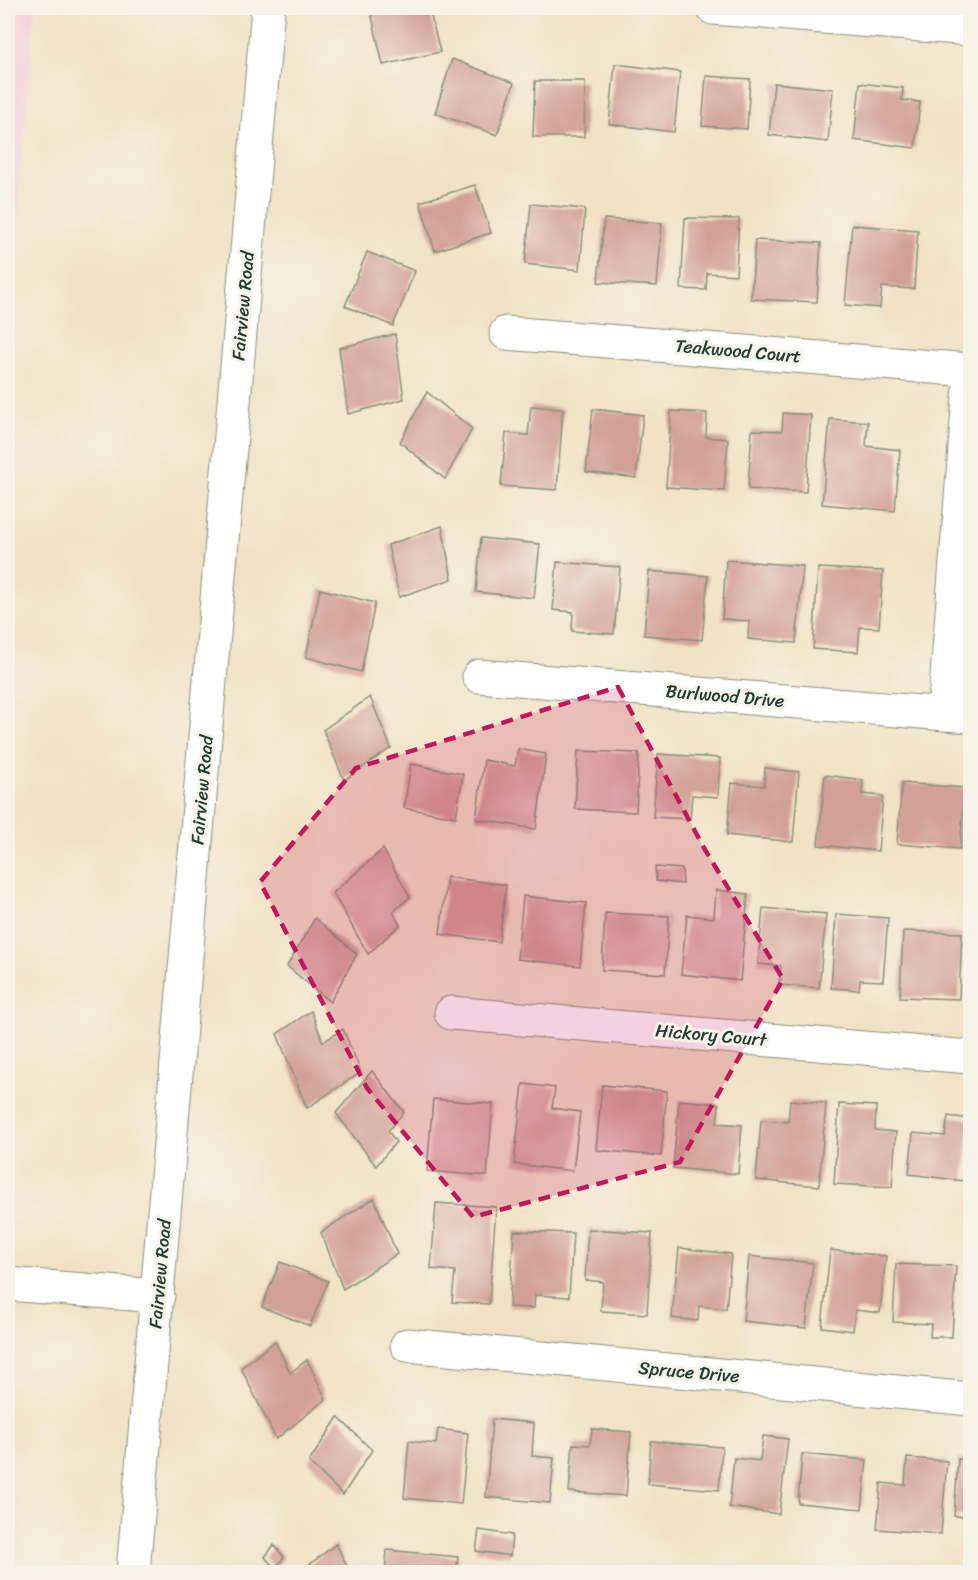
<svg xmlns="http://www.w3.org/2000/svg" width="978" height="1580" viewBox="0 0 978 1580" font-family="Sriracha,sans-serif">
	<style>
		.built { fill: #f4cfdc }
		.building { fill: #d2a096 }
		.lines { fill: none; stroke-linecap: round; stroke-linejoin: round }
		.minor-casing { stroke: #88907c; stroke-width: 35 }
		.major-casing { stroke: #88907c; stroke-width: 35 }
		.minor { stroke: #fff; stroke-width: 33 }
		.major { stroke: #fff; stroke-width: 33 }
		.marked { fill: #c2185b; fill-opacity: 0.2; stroke: #c2185b; stroke-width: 4.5; stroke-dasharray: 12 8; stroke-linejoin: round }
		.labels { text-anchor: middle; stroke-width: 6; stroke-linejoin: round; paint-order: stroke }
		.street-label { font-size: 18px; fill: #1f3d34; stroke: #f7f3e8 }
	</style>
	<rect width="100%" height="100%" fill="#f7f3e8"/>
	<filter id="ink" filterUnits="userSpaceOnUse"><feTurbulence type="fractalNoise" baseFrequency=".0167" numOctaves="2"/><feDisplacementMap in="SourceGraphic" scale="12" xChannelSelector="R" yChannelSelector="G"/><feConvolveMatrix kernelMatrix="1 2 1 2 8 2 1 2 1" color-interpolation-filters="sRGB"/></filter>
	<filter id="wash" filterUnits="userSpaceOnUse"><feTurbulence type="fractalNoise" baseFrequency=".008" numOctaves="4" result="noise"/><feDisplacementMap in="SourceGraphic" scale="24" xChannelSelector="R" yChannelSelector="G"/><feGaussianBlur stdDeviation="1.35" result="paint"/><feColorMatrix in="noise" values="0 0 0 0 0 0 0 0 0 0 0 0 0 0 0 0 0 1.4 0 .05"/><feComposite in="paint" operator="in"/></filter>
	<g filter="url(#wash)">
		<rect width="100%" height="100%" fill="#f1e2c5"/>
		<!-- built -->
		<polygon class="built" points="8,8 35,8 8,322"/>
		<g id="blocks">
			<!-- building -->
			<g class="building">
				<polygon points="370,8 429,8 440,52 383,65"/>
				<polygon points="452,59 514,83 497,135 435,113"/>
				<polygon points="615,64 680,72 674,132 609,124"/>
				<polygon points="706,76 750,79 747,129 702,126"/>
				<polygon points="535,81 585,81 584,137 533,137"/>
				<polygon points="774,83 833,89 828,142 769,135"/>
				<polygon points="860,83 903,88 902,100 920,102 915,148 854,140"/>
				<polygon points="475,185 491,233 435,251 420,202"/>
				<polygon points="531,204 585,209 580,270 525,264"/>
				<polygon points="685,218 739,219 736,275 707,273 706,290 681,289"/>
				<polygon points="604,219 662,223 657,286 598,282"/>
				<polygon points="852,225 918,230 914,289 882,287 880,308 845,305"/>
				<polygon points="755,240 821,243 817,302 751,299"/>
				<polygon points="367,252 415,271 393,326 345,306"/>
				<polygon points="395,334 404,399 348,414 339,348"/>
				<polygon points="427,392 472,429 445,479 400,442"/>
				<polygon points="531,406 563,409 557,490 501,486 506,433 528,435"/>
				<polygon points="593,409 643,415 636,478 586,472"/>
				<polygon points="671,411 707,413 706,437 728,439 724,491 666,487"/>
				<polygon points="783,413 811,415 806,492 748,489 752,430 782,431"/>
				<polygon points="830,419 868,422 866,446 900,450 895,511 822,504"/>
				<polygon points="442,526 452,579 399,597 388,545"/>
				<polygon points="481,538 540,544 534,598 476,592"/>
				<polygon points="726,560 803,566 796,643 748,639 749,621 722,619"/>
				<polygon points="557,562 620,567 614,634 572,631 573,612 553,610"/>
				<polygon points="818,568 883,571 879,628 860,627 858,652 813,649"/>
				<polygon points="649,571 708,576 702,640 644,635"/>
				<polygon points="320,589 375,603 361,672 306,657"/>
				<polygon points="370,697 391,748 344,780 323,730"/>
				<polygon points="518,749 546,754 536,829 476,819 484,760 515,766"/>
				<polygon points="578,751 639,753 636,812 575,809"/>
				<polygon points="658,754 720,758 718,797 692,795 690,819 653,817"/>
				<polygon points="411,764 463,774 456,817 404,808"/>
				<polygon points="765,768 799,772 793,842 727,835 732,783 764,786"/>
				<polygon points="825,775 863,780 862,794 883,796 878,851 818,845"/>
				<polygon points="902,783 965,788 960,849 897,844"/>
				<polygon points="383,849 410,897 393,912 400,925 368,954 333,893"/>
				<polygon points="655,867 682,869 683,884 656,881"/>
				<polygon points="447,877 506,885 499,942 440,934"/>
				<polygon points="716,890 748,894 740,981 681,974 687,915 714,918"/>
				<polygon points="523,896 586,903 580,966 517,959"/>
				<polygon points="763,908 826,914 819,988 779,985 781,966 758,964"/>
				<polygon points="605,913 669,916 665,974 602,970"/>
				<polygon points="836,914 888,918 883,981 860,980 859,990 831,988"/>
				<polygon points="315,918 357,954 330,1002 287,966"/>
				<polygon points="903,931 962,933 959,999 900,997"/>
				<polygon points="311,1011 323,1042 343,1029 361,1072 307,1108 277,1034"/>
				<polygon points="372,1071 404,1112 388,1131 396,1142 376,1166 336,1113"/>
				<polygon points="523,1084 555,1088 552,1108 580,1112 573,1171 514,1164"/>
				<polygon points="602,1085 667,1091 661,1156 596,1150"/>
				<polygon points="433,1099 493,1104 487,1176 427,1171"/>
				<polygon points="679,1100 719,1104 717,1123 742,1125 738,1174 673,1168"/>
				<polygon points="790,1100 826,1103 819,1186 756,1180 761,1120 788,1122"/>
				<polygon points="839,1104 876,1106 875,1130 896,1132 892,1187 834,1184"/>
				<polygon points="948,1116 970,1119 964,1181 909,1174 913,1133 945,1136"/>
				<polygon points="374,1198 397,1254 343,1289 321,1232"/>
				<polygon points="436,1203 496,1207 489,1304 452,1302 455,1271 431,1269"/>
				<polygon points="588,1229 652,1233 647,1314 601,1311 603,1282 585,1280"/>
				<polygon points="514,1231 573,1233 569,1297 535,1295 534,1308 509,1307"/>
				<polygon points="679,1248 731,1254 726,1309 699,1306 698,1321 672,1318"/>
				<polygon points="830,1250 886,1256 880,1313 855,1310 853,1331 822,1327"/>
				<polygon points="749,1256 813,1263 806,1328 743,1321"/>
				<polygon points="280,1262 328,1281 310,1326 262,1307"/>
				<polygon points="896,1264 956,1266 952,1337 930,1337 931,1324 893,1322"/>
				<polygon points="275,1341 290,1373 307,1360 326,1399 276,1439 241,1368"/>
				<polygon points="338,1417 372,1450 343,1495 309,1462"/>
				<polygon points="492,1419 534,1423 532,1456 554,1458 550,1503 486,1497"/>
				<polygon points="438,1429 468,1433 461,1504 404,1498 409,1441 436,1444"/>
				<polygon points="592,1429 631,1432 626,1496 569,1492 573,1444 590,1445"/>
				<polygon points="763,1436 788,1439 779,1514 729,1507 734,1458 760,1461"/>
				<polygon points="651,1441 722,1447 719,1490 648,1484"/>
				<polygon points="802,1454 867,1460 862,1509 798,1503"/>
				<polygon points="907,1458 947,1461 941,1534 877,1529 881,1483 905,1485"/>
				<polygon points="958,1459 970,1460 970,1517 954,1516"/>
				<polygon points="479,1530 512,1535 510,1556 476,1551"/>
				<polygon points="336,1544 350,1572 300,1572"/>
				<polygon points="274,1545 284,1557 275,1569 265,1557"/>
				<polygon points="387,1550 458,1557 456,1572 385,1572"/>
			</g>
		</g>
	</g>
	<g filter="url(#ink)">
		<use href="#blocks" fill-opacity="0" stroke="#88907c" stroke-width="1.5"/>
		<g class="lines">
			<!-- minor casing -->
			<g class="minor-casing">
				<g id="minor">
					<polyline points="713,8 970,29"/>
					<polyline points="506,333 970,370"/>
					<polyline points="479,676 970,716"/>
					<polyline points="944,714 970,384"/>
					<polyline points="451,1013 970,1057"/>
					<polyline points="8,1284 158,1296"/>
					<polyline points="407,1345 970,1399"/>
				</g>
			</g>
			<!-- major casing -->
			<g class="major-casing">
				<polyline id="major" points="133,1572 268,8"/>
			</g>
			<!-- minor -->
			<use href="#minor" class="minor"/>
			<!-- major -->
			<use href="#major" class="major"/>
		</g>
	</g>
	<!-- marked area -->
	<path class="marked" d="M618,687L704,848L783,979L680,1162L473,1217L367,1088L260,882L356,768Z"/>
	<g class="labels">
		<!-- street labels -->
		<g class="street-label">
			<text transform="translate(243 306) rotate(-85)" y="6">Fairview Road</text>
			<text transform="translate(738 351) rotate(5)" y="6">Teakwood Court</text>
			<text transform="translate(725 696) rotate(5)" y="6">Burlwood Drive</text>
			<text transform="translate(202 790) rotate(-85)" y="6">Fairview Road</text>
			<text transform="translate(711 1035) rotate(5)" y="6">Hickory Court</text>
			<text transform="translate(160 1274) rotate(-85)" y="6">Fairview Road</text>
			<text transform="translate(689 1372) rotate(5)" y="6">Spruce Drive</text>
		</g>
	</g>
	<!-- margin -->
	<rect width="978" height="1580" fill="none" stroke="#f7f3e8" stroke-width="30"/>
</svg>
